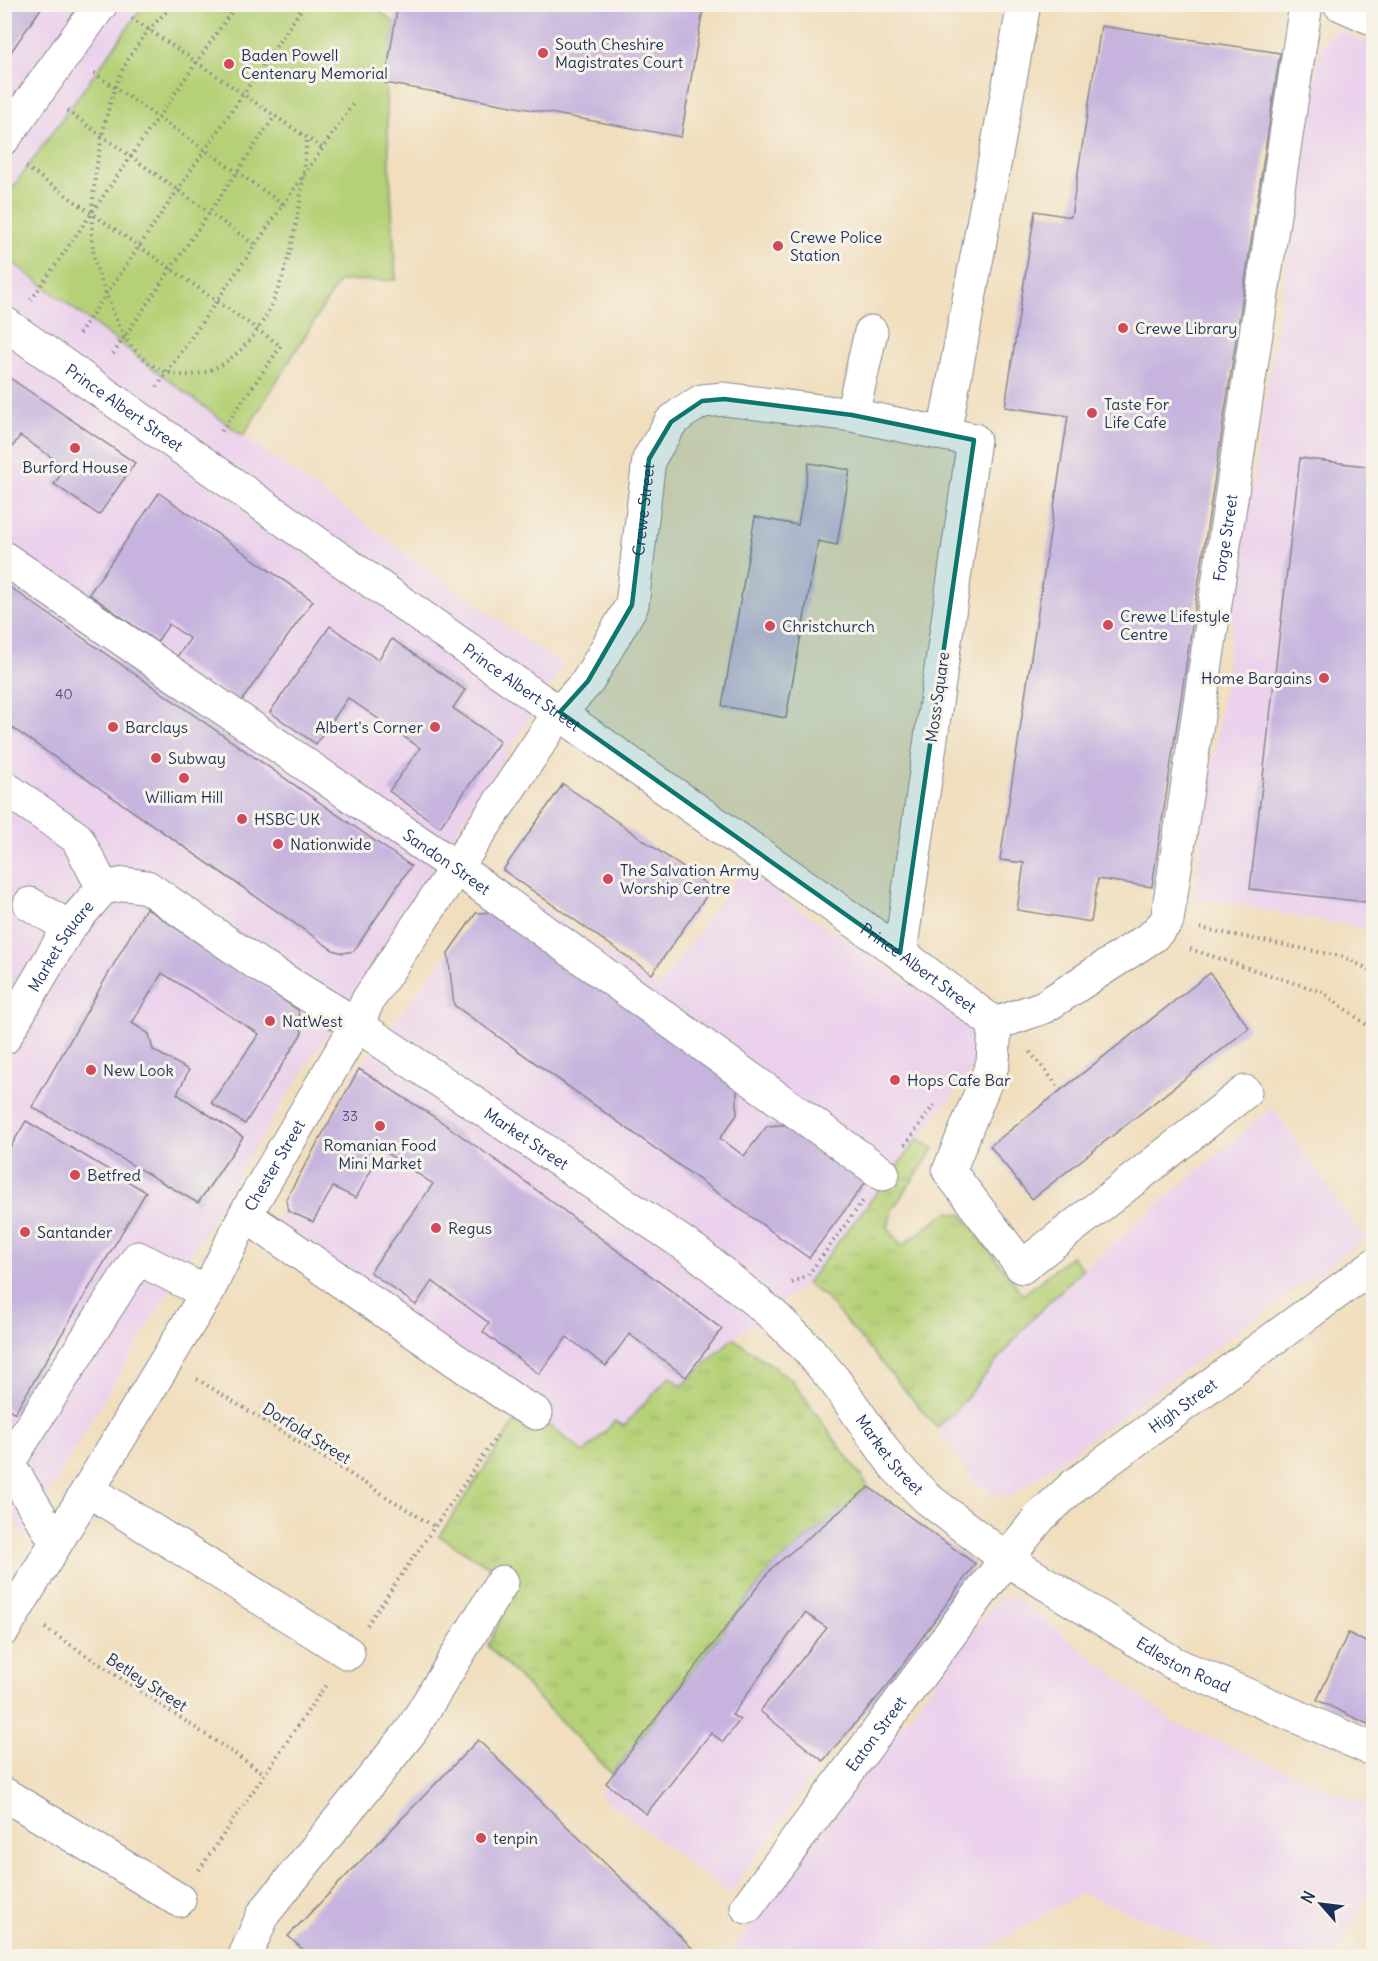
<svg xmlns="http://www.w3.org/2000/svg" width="1378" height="1961" viewBox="0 0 1378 1961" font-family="Delius,sans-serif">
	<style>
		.built { fill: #ebd1ec }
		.grass { fill: url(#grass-tufts); stroke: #68806a; stroke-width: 1.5 }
		.park { fill: #b5d076; stroke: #68806a; stroke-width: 1.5 }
		.building { fill: #c6b4de }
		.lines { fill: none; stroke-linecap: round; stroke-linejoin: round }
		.minor-casing { stroke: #86868e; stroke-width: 35 }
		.path { stroke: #86868e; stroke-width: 4; stroke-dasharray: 1.5 4.5; stroke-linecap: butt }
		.minor { stroke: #fff; stroke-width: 33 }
		.marked { fill: #0f766e; fill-opacity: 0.2; stroke: #0f766e; stroke-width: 4.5; stroke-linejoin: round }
		.poi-dot { fill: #d1495b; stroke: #f7f3e8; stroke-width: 2 }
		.labels { text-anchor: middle; stroke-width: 6; stroke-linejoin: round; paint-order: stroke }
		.number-label { font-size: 14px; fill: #46507e }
		.poi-label { font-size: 16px; fill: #1b2f5e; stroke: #f7f3e8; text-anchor: start }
		.street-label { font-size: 16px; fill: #1b2f5e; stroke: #f7f3e8 }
	</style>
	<defs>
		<pattern id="grass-tufts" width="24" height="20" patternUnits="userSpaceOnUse" patternTransform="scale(1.5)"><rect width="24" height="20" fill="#b5d076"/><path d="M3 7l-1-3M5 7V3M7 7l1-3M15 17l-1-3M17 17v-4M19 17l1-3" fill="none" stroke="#9bb368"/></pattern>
	</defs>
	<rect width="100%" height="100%" fill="#f7f3e8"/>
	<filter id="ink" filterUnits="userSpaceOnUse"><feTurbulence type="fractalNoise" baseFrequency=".0167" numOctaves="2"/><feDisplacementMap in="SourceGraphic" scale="12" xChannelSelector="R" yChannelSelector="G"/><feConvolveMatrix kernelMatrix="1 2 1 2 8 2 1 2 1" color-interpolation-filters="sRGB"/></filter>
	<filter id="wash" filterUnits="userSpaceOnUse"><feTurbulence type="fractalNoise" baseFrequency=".008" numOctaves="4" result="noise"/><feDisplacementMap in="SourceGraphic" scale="24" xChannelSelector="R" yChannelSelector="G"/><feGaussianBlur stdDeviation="1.35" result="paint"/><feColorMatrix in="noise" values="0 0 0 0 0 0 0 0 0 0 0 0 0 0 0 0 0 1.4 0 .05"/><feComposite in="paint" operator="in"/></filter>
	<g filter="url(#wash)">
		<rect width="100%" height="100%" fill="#f0debd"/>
		<!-- built -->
		<g class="built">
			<polygon points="5,5 144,5 9,193 5,208"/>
			<polygon points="1338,28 1374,47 1373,930 1194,897 1250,498 1320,48"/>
			<polygon points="4,257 243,436 563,666 260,1139 22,1537 4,1492 4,1439 8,1424 4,1421"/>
			<polygon points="743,870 962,1020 986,1052 806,1284 733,1338 682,1386 670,1376 624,1426 615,1421 584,1453 553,1428 521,1413 267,1249 286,1199 359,1069 448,953 476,913 497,876 658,987"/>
			<polygon points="1272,1107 1365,1239 1009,1498 977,1485 937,1428 951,1416 1033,1318 1083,1269"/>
			<polygon points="869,1487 975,1564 888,1685 822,1634 760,1710 823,1761 730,1894 599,1795 612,1774 772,1568"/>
			<polygon points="1016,1597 1173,1722 1373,1808 1373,1882 1337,1956 1235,1956 1082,1893 975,1956 741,1956 734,1947 998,1599"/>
		</g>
		<!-- grass -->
		<g class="grass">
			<polygon points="918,1139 934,1149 892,1210 888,1228 901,1246 948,1212 963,1215 1023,1295 1071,1256 1083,1269 1033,1318 951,1416 937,1428 825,1297 806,1284"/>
			<polygon points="733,1338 792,1380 869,1487 772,1568 612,1774 488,1646 518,1584 439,1536 521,1413 553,1428 584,1453 615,1421 624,1426 670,1376 682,1386"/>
		</g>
		<!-- park -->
		<polygon class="park" points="144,5 372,5 395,23 385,83 396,280 339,281 243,436 5,257 5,208 9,193"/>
		<g id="blocks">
			<!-- building -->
			<g class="building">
				<polygon points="4,4 44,4 4,62"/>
				<polygon points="398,4 704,4 681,137 385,83"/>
				<polygon points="1101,26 1280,53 1152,887 1098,879 1091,922 1017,910 1024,863 1000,860 1068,416 1005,407 1035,211 1071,217"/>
				<polygon points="4,374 135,463 99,515 54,484 66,467 20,436 4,459"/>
				<polygon points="1300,458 1374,467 1374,903 1250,889"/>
				<polygon points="809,463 850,470 837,545 818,541 786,718 722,706 755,517 798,525"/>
				<polygon points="159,493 313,601 240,703 176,658 190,639 169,624 157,642 89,594"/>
				<polygon points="4,583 411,866 354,951 343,953 333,950 4,722"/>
				<polygon points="330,626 378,660 392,639 465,690 453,708 500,741 440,827 389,791 420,748 348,698 316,744 270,712"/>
				<polygon points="563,784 712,888 652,974 503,870"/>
				<polygon points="146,908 298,1010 302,1033 245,1124 211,1103 259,1034 162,973 132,1023 149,1034 153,1050 189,1070 177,1094 243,1137 198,1203 32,1107"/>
				<polygon points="499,912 737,1083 737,1115 720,1138 744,1156 767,1126 796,1124 869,1178 809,1258 454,1005 448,953 476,913"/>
				<polygon points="1210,973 1249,1028 1032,1199 990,1146"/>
				<polygon points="359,1069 436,1118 511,1171 722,1329 686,1377 629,1334 606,1366 567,1337 539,1374 483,1332 489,1323 432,1281 416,1305 370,1272 433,1184 382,1150 356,1198 333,1187 313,1222 288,1211 286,1199"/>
				<polygon points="26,1121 146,1192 15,1413 4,1406 4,1158"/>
				<polygon points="869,1487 975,1564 888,1685 823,1761 760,1711 827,1628 805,1613 732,1715 740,1720 723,1742 711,1733 646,1814 606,1783 772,1568"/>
				<polygon points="1348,1633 1374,1646 1374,1727 1317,1700"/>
				<polygon points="478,1740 683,1939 700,1956 310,1956 288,1936"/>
			</g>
		</g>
	</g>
	<g filter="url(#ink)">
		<use href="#blocks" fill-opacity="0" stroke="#86868e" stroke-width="1.5"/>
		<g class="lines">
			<!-- minor casing -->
			<g class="minor-casing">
				<g id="minor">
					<polyline points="1340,4 1374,19"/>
					<polyline points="4,138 101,4"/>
					<path id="s1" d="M4,323L900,953L995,1024L1044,1007L1153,936L1167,921L1306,4"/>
					<polyline points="852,415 871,332"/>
					<polyline points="944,434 1024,4"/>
					<path id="s2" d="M4,558L458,869L883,1174"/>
					<polyline points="4,787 77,838 103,888"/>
					<path id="s3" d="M103,888L125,884L147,887L259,965L357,1025L696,1252L773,1315L808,1349L835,1381L895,1466L928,1499L1006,1559L1175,1664L1374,1750"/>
					<polyline points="30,904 69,927"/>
					<polyline points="995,1024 993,1063 949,1171 1022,1267 1245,1092"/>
					<path id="s4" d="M4,1038L69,927L103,888"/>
					<polyline points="245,1215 519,1404 536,1413"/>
					<polyline points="88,1490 348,1653"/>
					<polyline points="56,1542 8,1463 138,1258 207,1293"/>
					<path id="s5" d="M4,1629L207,1293L245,1215L357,1025L368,1000L560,712L588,681L632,605L649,459L671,422L685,411L702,401L724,399L852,415L974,440L900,953"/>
					<polyline points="4,1794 179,1900"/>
					<path id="s6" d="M747,1907L1006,1559L1040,1517L1076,1484L1374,1265"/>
					<polyline points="245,1956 264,1913 411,1731 502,1582"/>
				</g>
			</g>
			<!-- path -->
			<g class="path">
				<path d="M175,4C149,26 126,56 115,88C100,130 88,206 93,249C95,269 105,291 112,309C118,323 123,337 134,349C151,369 176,380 202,373C286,348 301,210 307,138"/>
				<polyline points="132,18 322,148"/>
				<polyline points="94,73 283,204"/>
				<polyline points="67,111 255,245"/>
				<polyline points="26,167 281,346 220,433"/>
				<polyline points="31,300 237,4"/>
				<polyline points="79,334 305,4"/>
				<polyline points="113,354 275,116"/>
				<polyline points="157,387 353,104"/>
				<polyline points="1200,928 1344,957 1374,972"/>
				<polyline points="1190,949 1322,992 1374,1030"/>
				<polyline points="1030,1052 1061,1090"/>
				<polyline points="905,1145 934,1105"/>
				<polyline points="792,1283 808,1275 863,1201"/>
				<polyline points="197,1379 435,1527"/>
				<polyline points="367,1625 499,1433"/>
				<polyline points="45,1628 265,1774"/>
				<polyline points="199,1870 327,1683"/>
			</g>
			<!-- minor -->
			<use href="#minor" class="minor"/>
		</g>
	</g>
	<!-- marked area -->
	<path class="marked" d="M724,399L852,415L974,440L900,953L560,712L588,681L632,605L649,459L671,422L702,401Z"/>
	<!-- markers -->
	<g class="poi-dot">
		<circle cx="543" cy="53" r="6"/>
		<circle cx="229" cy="64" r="6"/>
		<circle cx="778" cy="246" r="6"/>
		<circle cx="1123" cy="328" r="6"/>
		<circle cx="1092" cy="413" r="6"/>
		<circle cx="75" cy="448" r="6"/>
		<circle cx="1108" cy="625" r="6"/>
		<circle cx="770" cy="626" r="6"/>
		<circle cx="1324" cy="678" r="6"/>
		<circle cx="113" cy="727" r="6"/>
		<circle cx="435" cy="727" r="6"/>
		<circle cx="156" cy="758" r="6"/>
		<circle cx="184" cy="778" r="6"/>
		<circle cx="242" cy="819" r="6"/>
		<circle cx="278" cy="844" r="6"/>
		<circle cx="608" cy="879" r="6"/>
		<circle cx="270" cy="1021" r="6"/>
		<circle cx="91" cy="1070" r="6"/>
		<circle cx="895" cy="1080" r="6"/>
		<circle cx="380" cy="1126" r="6"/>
		<circle cx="75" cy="1175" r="6"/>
		<circle cx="436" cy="1228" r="6"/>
		<circle cx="25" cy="1232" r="6"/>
		<circle cx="481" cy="1838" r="6"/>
	</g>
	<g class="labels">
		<!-- number labels -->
		<g class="number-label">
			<text x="64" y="699">40</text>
			<text x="350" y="1121">33</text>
		</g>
		<!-- poi labels -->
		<g class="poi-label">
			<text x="555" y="50">South Cheshire<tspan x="555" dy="18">Magistrates Court</tspan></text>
			<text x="241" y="61">Baden Powell<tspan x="241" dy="18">Centenary Memorial</tspan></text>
			<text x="790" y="243">Crewe Police<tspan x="790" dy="18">Station</tspan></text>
			<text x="1135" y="334">Crewe Library</text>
			<text x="1104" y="410">Taste For<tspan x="1104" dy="18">Life Cafe</tspan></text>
			<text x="75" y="473" text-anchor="middle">Burford House</text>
			<text x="1120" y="622">Crewe Lifestyle<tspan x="1120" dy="18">Centre</tspan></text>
			<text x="782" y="632">Christchurch</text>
			<text x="1312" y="684" text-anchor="end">Home Bargains</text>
			<text x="125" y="733">Barclays</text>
			<text x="423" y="733" text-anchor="end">Albert's Corner</text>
			<text x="168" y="764">Subway</text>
			<text x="184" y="803" text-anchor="middle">William Hill</text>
			<text x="254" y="825">HSBC UK</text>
			<text x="290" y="850">Nationwide</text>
			<text x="620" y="876">The Salvation Army<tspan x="620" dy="18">Worship Centre</tspan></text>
			<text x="282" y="1027">NatWest</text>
			<text x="103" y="1076">New Look</text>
			<text x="907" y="1086">Hops Cafe Bar</text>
			<text x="380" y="1151" text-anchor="middle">Romanian Food<tspan x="380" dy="18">Mini Market</tspan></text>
			<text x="87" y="1181">Betfred</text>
			<text x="448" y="1234">Regus</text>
			<text x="37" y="1238">Santander</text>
			<text x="493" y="1844">tenpin</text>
		</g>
		<!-- street labels -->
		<g class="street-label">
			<text dy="6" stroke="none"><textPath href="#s1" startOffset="147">Prince Albert Street</textPath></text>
			<text dy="6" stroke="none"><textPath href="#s5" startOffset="1299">Crewe Street</textPath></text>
			<text dy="6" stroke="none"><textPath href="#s1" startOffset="1804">Forge Street</textPath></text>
			<text dy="6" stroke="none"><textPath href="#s1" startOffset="633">Prince Albert Street</textPath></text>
			<text transform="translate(937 697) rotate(-82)" y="6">Moss Square</text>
			<text dy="6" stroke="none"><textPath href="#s2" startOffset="537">Sandon Street</textPath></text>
			<text dy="6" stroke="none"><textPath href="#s4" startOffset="108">Market Square</textPath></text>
			<text dy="6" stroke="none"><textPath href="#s1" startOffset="1119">Prince Albert Street</textPath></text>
			<text dy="6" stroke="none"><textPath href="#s3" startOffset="500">Market Street</textPath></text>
			<text dy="6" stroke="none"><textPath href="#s5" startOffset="537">Chester Street</textPath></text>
			<text dy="6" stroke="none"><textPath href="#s6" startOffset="669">High Street</textPath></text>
			<text transform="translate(307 1433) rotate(32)" y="6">Dorfold Street</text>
			<text dy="6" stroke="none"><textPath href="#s3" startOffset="986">Market Street</textPath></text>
			<text dy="6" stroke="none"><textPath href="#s3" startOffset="1350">Edleston Road</textPath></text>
			<text transform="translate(147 1682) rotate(33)" y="6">Betley Street</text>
			<text dy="6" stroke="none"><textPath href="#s6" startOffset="216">Eaton Street</textPath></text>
		</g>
	</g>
	<!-- margin -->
	<rect width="1378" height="1961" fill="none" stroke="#f7f3e8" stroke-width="24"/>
	<!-- north arrow -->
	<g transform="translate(1321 1904) rotate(298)" stroke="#f7f3e8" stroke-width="4.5" paint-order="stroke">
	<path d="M0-4.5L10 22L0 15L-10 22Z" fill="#1b2f5e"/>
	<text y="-9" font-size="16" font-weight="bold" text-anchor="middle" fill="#1b2f5e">N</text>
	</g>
</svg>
